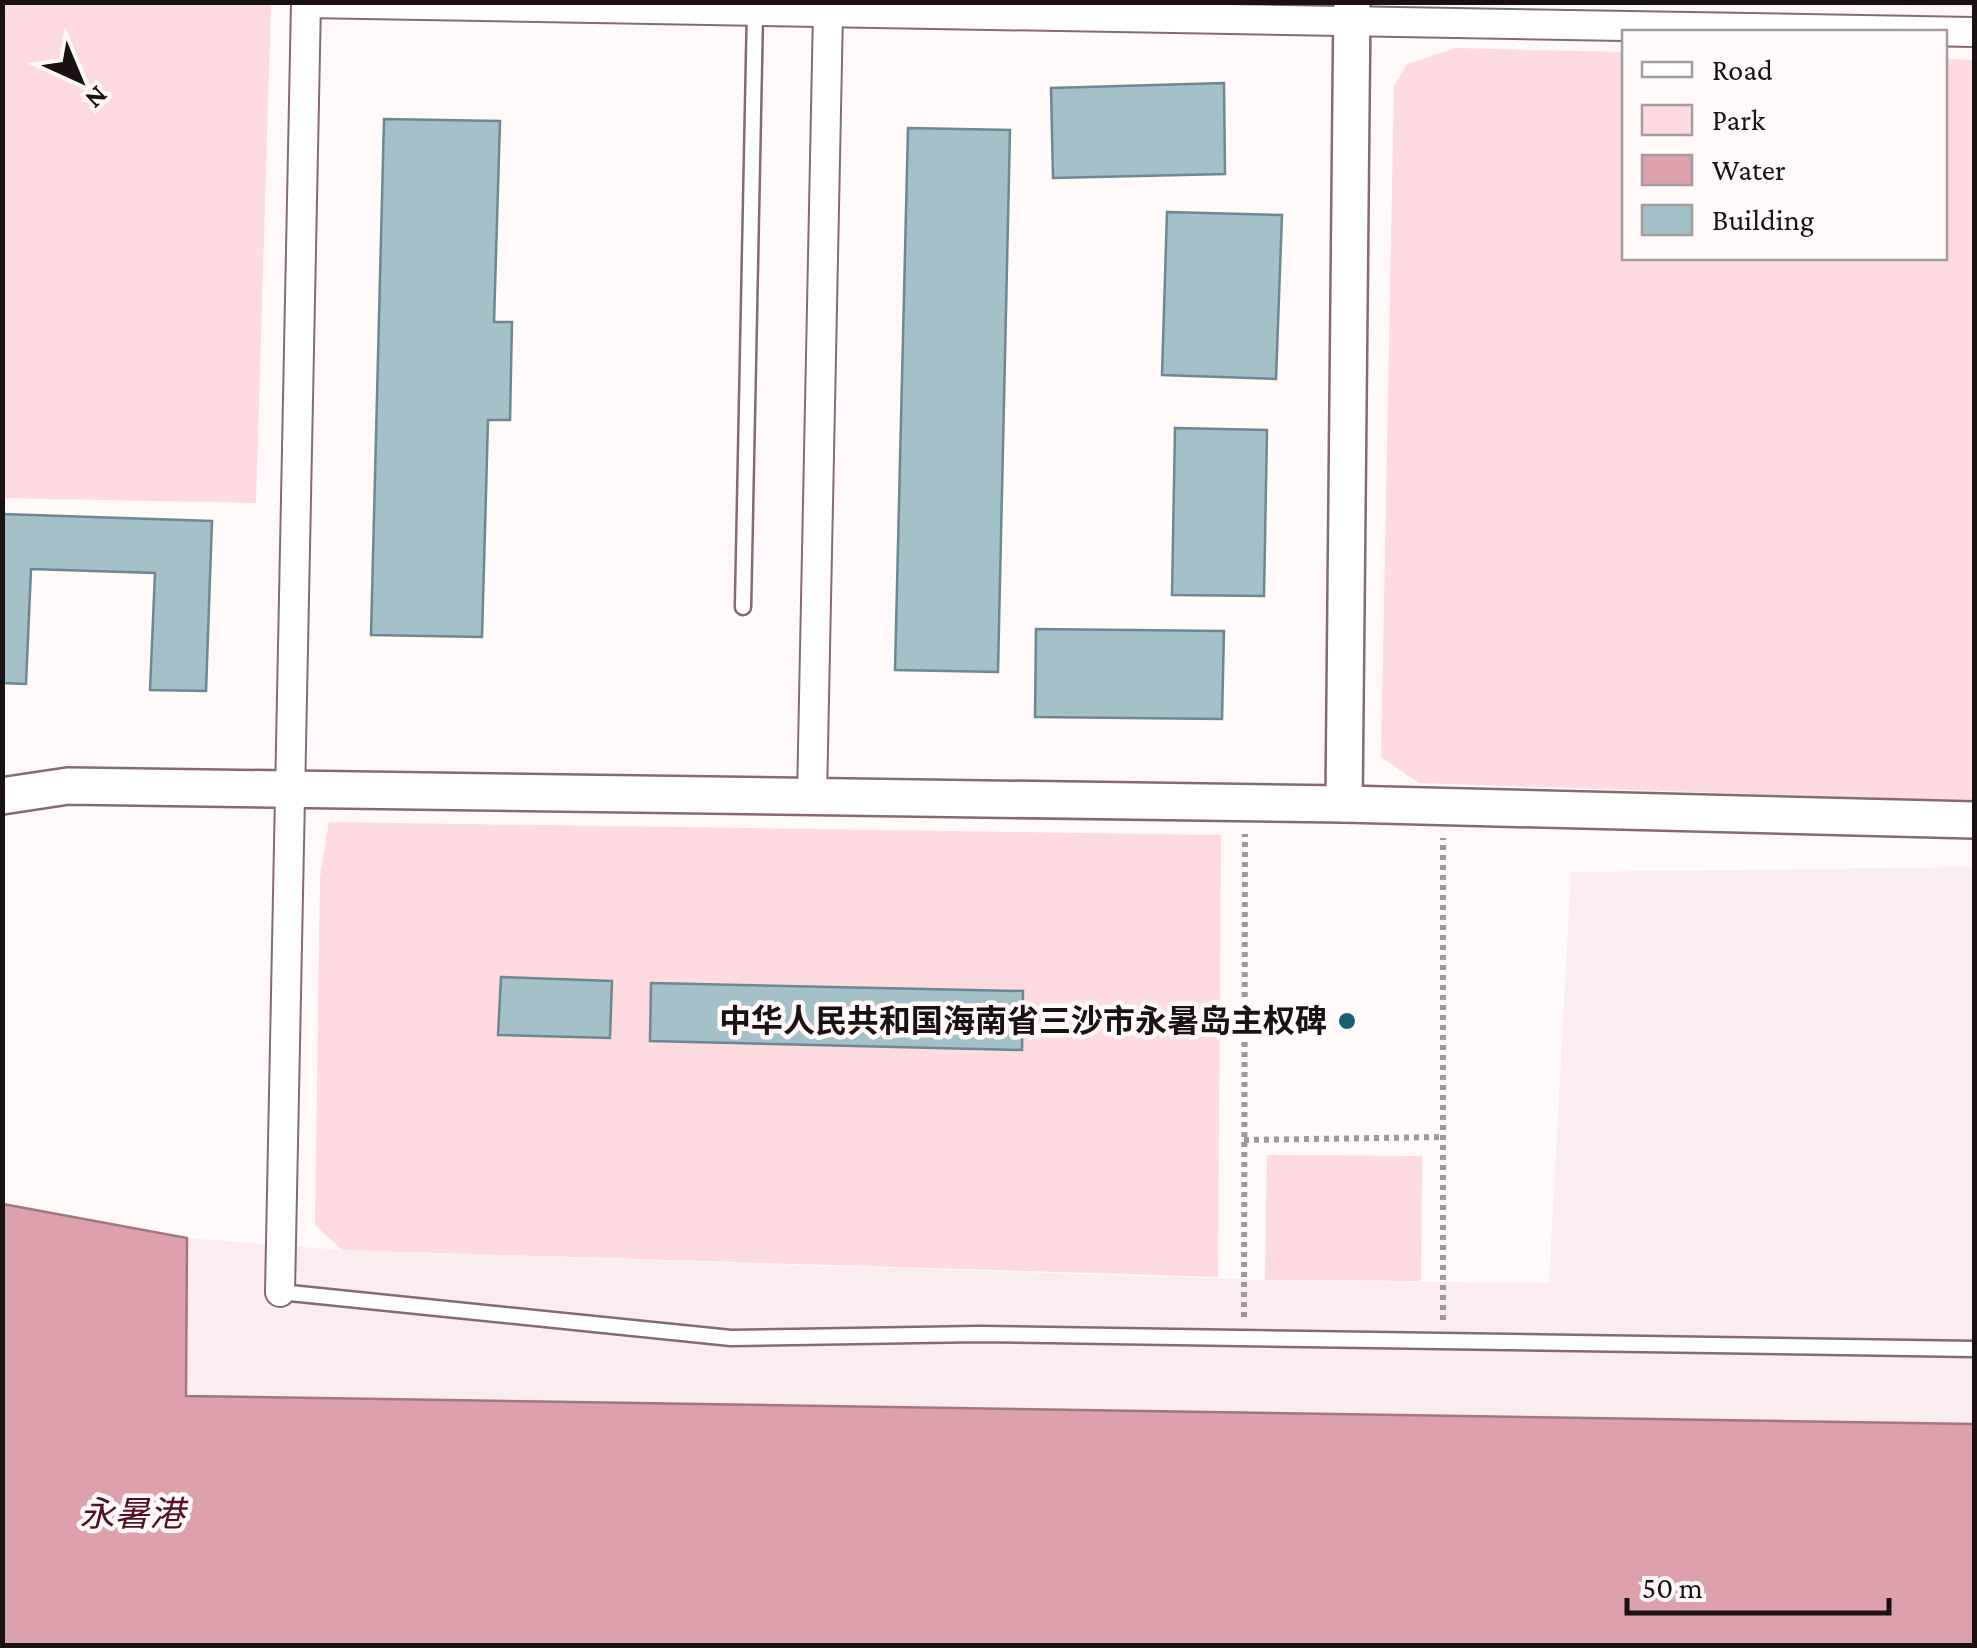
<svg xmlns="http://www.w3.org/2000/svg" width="1977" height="1648" viewBox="0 0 1977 1648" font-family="'Crimson Pro','Noto Sans SC',serif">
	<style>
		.built { fill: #fbecef }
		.green { fill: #fedae1 }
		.water { fill: #dca1ad; stroke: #a2767f; stroke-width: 2.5 }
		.building { fill: #a4c0c9; stroke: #6d8890; stroke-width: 2.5 }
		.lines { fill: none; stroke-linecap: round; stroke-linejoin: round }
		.service-casing { stroke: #846b70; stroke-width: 19 }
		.minor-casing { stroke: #846b70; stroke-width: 32 }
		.tertiary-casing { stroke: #846b70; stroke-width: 40 }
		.path { stroke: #9f9899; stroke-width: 6; stroke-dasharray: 5 5; stroke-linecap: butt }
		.service { stroke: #fff; stroke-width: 14 }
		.minor { stroke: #fff; stroke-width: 28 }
		.tertiary { stroke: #fff; stroke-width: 35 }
		.poi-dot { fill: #1a5f71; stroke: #fff9fa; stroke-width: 4 }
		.labels { text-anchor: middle; stroke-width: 9; stroke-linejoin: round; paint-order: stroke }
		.poi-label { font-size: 32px; font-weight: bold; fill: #1a1113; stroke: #fff9fa; text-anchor: end }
		.water-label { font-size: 35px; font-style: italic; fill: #530d26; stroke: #fff9fa }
	</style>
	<rect width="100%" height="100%" fill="#fff9fa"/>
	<!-- built -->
	<g class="built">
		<polygon points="1974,2 1974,7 1717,3 1717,2"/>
		<polygon points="1974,867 1974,1424 185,1396 187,1238 342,1250 1266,1280 1549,1283 1571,872"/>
	</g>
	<!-- green -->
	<g class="green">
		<polygon points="3,2 271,3 256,503 3,498"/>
		<polygon points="1455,48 1624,52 1624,258 1944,258 1945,59 1974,60 1974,801 1419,783 1381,757 1394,86 1407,64"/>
		<polygon points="329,822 1221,835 1218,1277 342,1250 315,1225 320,877"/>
		<polygon points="1267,1155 1422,1156 1421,1281 1265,1280"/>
	</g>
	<!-- water -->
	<polygon class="water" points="3,1204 187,1238 186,1396 1974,1424 1974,1645 3,1645"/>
	<!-- building -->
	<g class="building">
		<polygon points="1224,83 1225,174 1053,178 1051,88"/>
		<polygon points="384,119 500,121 494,322 512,322 510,420 488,420 482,637 371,635"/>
		<polygon points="908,128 1010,130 998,672 895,670"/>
		<polygon points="1167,212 1282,215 1276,379 1162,375"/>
		<polygon points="1175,428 1267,430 1264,596 1172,595"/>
		<polygon points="2,514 212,521 206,691 150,690 155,573 31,569 26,684 2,683"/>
		<polygon points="1036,629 1224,631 1222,719 1035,717"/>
		<polygon points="501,977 612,981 610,1038 498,1035"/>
		<polygon points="651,983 1023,991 1022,1050 650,1041"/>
	</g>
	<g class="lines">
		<!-- service casing -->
		<g class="service-casing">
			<g id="service">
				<polyline points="743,607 755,11"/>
				<polyline points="280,1292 731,1338 979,1334 1974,1349"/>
			</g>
		</g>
		<!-- minor casing -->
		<g class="minor-casing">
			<g id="minor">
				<polyline points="306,3 1974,32"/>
				<polyline points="812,797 828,12"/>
				<polyline points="280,1292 306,2"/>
			</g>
		</g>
		<!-- tertiary casing -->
		<g class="tertiary-casing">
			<g id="tertiary">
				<polyline points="2,796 68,786 1344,804 1974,820"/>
				<polyline points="1344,804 1352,2"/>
			</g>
		</g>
		<!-- path -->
		<g class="path">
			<polyline points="1244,1140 1443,1137"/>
			<polyline points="1244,1317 1245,834"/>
			<polyline points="1443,1320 1443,838"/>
		</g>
		<!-- service -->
		<use href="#service" class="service"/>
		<!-- minor -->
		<use href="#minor" class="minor"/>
		<!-- tertiary -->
		<use href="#tertiary" class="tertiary"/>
	</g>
	<!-- markers -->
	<circle class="poi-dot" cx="1347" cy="1021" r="10"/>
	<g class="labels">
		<!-- poi labels -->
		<g class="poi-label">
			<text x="1327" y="1032">中华人民共和国海南省三沙市永暑岛主权碑</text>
		</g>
		<!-- water labels -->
		<g class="water-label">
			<text x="132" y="1526">永暑港</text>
		</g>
	</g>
	<!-- border -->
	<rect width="1977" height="1648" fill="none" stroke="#1a1113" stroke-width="10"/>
	<!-- legend -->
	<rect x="1622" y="30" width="325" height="230" fill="#fff9fa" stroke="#a39c9e" stroke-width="2.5"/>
	<rect x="1642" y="62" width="50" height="15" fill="#ffffff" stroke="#a39c9e" stroke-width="2.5"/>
	<text x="1712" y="80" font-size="30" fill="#1a1113">Road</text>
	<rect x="1642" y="105" width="50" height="30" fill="#fedae1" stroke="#a39c9e" stroke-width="2.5"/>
	<text x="1712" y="130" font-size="30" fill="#1a1113">Park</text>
	<rect x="1642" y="155" width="50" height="30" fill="#dca1ad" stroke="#a39c9e" stroke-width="2.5"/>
	<text x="1712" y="180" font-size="30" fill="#1a1113">Water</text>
	<rect x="1642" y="205" width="50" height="30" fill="#a4c0c9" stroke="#a39c9e" stroke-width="2.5"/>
	<text x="1712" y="230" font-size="30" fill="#1a1113">Building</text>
	<!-- north arrow -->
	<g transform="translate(80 80) rotate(136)" stroke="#fff9fa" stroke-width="8" paint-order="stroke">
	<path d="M0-8L18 38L0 25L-18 38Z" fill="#1a1113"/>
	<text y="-15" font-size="28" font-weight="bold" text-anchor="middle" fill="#1a1113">N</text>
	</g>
	<!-- scale -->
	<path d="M1627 1598v15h262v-15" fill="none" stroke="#1a1113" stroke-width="5"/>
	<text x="1642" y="1598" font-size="30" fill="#1a1113" stroke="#fff9fa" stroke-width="8" paint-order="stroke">50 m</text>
</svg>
